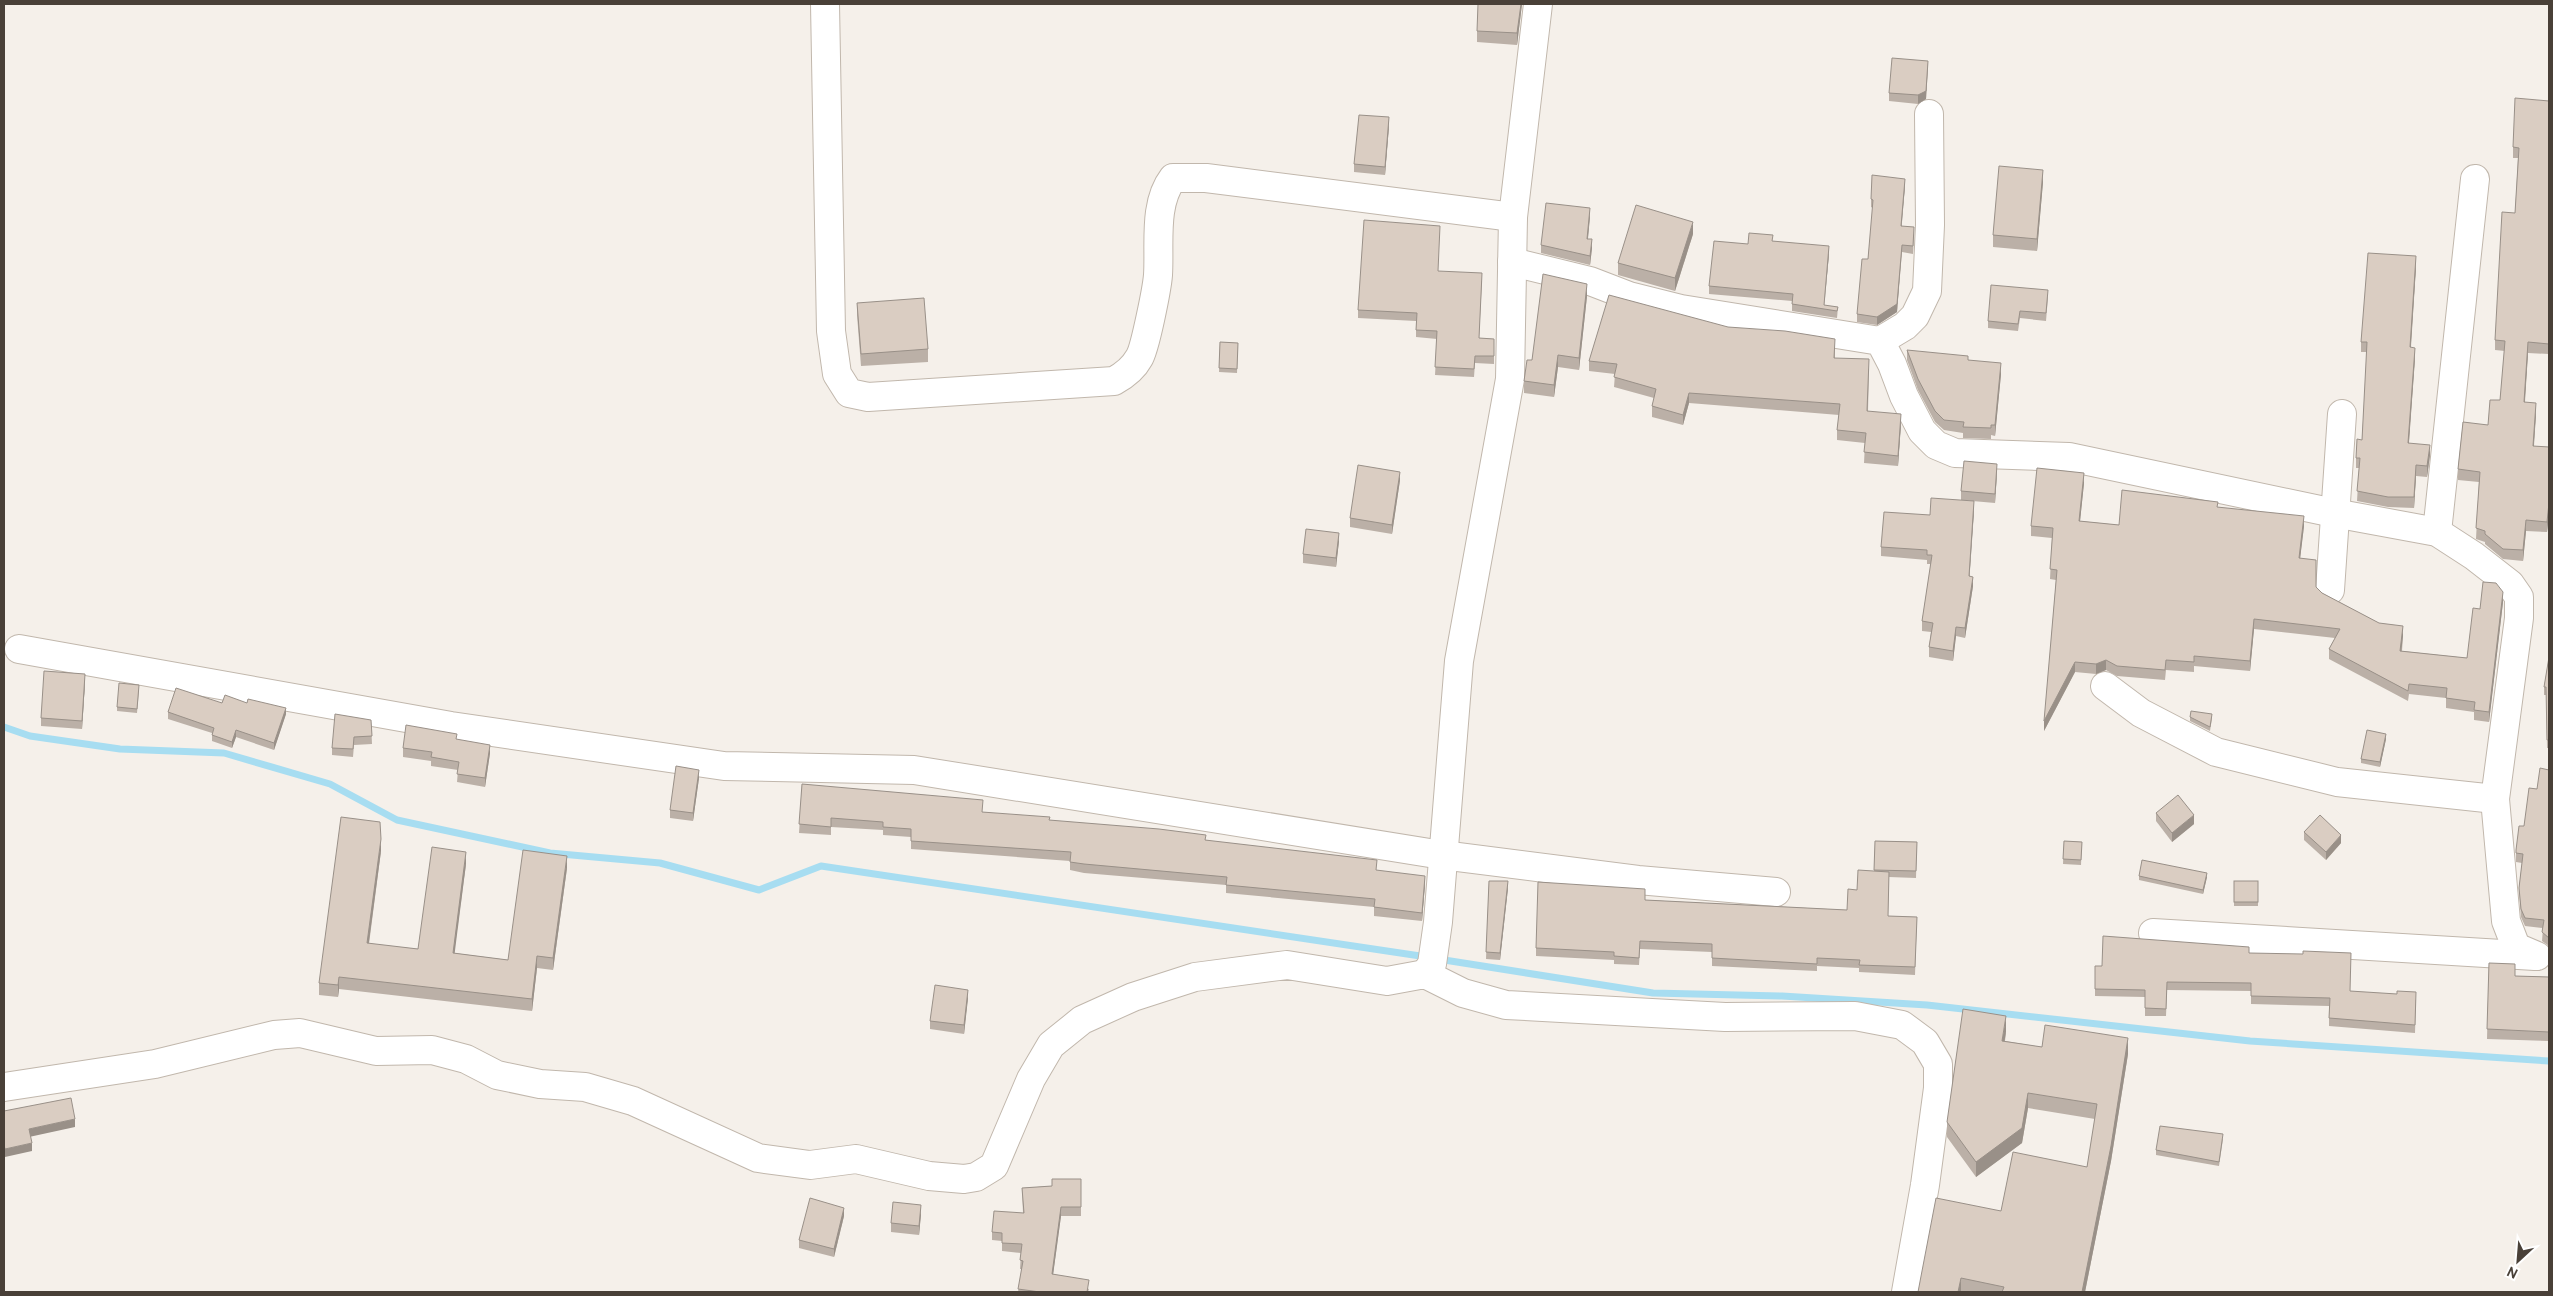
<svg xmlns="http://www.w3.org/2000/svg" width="2553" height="1296" viewBox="0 0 2553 1296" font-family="Overpass,sans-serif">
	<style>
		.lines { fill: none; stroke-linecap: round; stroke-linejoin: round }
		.stream { stroke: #a7ddf1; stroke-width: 7 }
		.minor-casing { stroke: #c1b7ac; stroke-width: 30 }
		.minor { stroke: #fff; stroke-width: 28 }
		.wall { fill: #bbb0a7 }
		.shaded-wall { fill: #999088 }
		.building { fill: #dacdc2; stroke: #999088 }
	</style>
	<rect width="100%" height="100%" fill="#f5f0ea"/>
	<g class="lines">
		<!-- stream -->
		<g class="stream">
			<polyline points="4,727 30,736 120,749 224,753 330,784 397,820 550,853 660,863 759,890 821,866 1427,957"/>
			<polyline points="1438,959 1653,993 1782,996 1927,1005 2250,1041 2549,1061"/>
		</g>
		<!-- minor casing -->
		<g class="minor-casing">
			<g id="minor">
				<path d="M825,4L831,331L837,374L849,393L868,397L1114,381C1125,375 1133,369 1139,358C1145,349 1157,288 1158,275C1160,245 1153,204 1173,178H1206L1513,217"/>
				<polyline points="1512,262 1590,281 1629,296 1681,309 1880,341 1892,364 1904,396 1922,431 1936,445 1955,453 2069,457 2334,513 2437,532 2474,556 2510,584 2519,597 2519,618 2495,799 2506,921 2516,947 2537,956"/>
				<polyline points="1880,341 1905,326 1915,316 1927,291 1930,225 1929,114"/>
				<polyline points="2437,532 2475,179"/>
				<polyline points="2330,590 2342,414"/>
				<polyline points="19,649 451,726 724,766 914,770 1442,855 1638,880 1776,892"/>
				<polyline points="2105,686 2141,713 2216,752 2337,782 2495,799"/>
				<polyline points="2153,933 2535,956"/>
				<polyline points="1425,974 1432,964 1438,922 1459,661 1510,379 1513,217 1538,4"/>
				<polyline points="4,1087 155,1064 274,1035 300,1033 376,1051 432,1050 466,1059 497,1075 540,1084 585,1087 633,1101 758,1158 810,1165 856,1159 929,1176 964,1179 976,1177 994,1166 1031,1079 1051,1045 1082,1020 1133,997 1195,977 1287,965 1387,981 1425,974 1463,993 1506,1005 1725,1017 1855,1016 1902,1025 1925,1042 1938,1064 1938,1088 1925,1185 1906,1292"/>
			</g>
		</g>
		<!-- minor -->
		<use href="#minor" class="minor"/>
	</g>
	<!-- wall -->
	<g class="wall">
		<polygon points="1522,4 1517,45 1477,42 1477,31"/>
		<polygon points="1928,69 1926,99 1918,104 1889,101 1889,93"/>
		<polygon points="2549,101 2549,354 2528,353 2525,402 2536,414 2534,446 2549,447 2549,513 2547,532 2526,531 2523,561 2503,559 2485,544 2485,542 2476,539 2479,482 2458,480 2458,469 2488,425 2500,400 2505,351 2495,350 2495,340 2515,213 2518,158 2513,158 2513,147"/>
		<polygon points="1389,126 1385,175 1354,172 1354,164"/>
		<polygon points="2043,182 2037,251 1993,247 1993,235"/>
		<polygon points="1905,186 1901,226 1914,235 1913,254 1902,252 1897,312 1877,325 1857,322 1857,314 1868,259 1873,208 1871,207 1871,199"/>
		<polygon points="1590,216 1588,239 1592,248 1590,265 1541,253 1541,245"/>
		<polygon points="1693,234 1675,291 1618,275 1618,263"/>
		<polygon points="1773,241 1829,254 1824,306 1838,307 1837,318 1792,311 1792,301 1709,294 1709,286 1748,244"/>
		<polygon points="2416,267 2411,347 2415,358 2409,443 2430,455 2427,477 2416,476 2414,508 2388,507 2357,501 2359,468 2356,468 2356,458 2362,440 2367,352 2361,352 2361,342"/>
		<polygon points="1439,271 1482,281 1479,338 1494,339 1494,364 1475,363 1474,377 1435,375 1437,339 1416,337 1416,321 1358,318 1358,310"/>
		<polygon points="1587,296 1579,370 1558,367 1554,397 1524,393 1524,381 1532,360"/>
		<polygon points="2048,297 2046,321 2020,318 2018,331 1988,328 1988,321"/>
		<polygon points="857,303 928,349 928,362 861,366 857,315"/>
		<polygon points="1728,327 1835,350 1835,358 1869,369 1868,411 1901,424 1898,466 1864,463 1865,443 1837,440 1837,430 1839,415 1689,403 1683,425 1652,417 1652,406 1654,398 1614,387 1615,374 1589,371 1589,361"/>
		<polygon points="1220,342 1238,343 1237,373 1219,372"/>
		<polygon points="1907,350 1968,360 2001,374 1995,436 1991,435 1991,439 1963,438 1963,433 1944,430 1935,422 1918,390 1907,360"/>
		<polygon points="1997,472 1995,503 1961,500 1961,491"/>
		<polygon points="1400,480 1392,534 1350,527 1350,518"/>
		<polygon points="2084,483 2080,521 2119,525 2218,507 2304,526 2300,558 2316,587 2322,593 2403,636 2402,651 2467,658 2480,609 2503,602 2489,722 2474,720 2474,712 2446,708 2446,698 2409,694 2408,701 2329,659 2329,649 2335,638 2254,629 2250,671 2194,666 2194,672 2166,670 2165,680 2117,676 2106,670 2096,674 2075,672 2044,731 2056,580 2050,579 2052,538 2031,536 2031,526"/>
		<polygon points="1974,511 1969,576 1973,586 1965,638 1956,636 1953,661 1929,657 1929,647 1931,632 1922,631 1922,621 1931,564 1927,564 1927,560 1881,556 1881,547 1930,515"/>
		<polygon points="1339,541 1336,567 1303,563 1303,554"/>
		<polygon points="2549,657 2549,748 2547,748 2546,695 2544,695 2544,687"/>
		<polygon points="85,683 82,729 41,726 41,718"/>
		<polygon points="139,690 137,713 117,711 117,707"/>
		<polygon points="222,703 247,703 286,714 274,750 236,737 232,748 212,741 212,733 168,719 168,712"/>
		<polygon points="2190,717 2212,718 2210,731 2190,721"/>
		<polygon points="371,720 372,744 354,745 353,757 332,755 332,748"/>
		<polygon points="2386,739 2380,767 2361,763 2361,759"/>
		<polygon points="457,740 490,753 485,787 457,782 458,770 431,766 431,761 403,757 403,748"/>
		<polygon points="2549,770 2549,946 2542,941 2543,928 2525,926 2521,917 2519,888 2522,863 2516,862 2516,850 2537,789"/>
		<polygon points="699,778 693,821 670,818 670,810"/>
		<polygon points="802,784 983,812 1206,840 1377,871 1425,884 1422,921 1374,916 1374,907 1226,893 1226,885 1084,873 1070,870 1070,861 911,849 911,837 883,835 883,830 831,827 831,835 799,833"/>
		<polygon points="2156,813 2194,824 2172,842 2156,821"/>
		<polygon points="2304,832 2341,843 2326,860 2304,840"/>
		<polygon points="1875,841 1917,842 1916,878 1889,877 1888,916 1917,917 1915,975 1859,972 1859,968 1817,966 1817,971 1712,966 1712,952 1640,949 1639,965 1614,964 1614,960 1536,956 1536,948 1645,900 1847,910 1857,890 1874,871"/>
		<polygon points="2064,841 2082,842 2081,865 2063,864"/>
		<polygon points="381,851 369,944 418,949 466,864 454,953 508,960 567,868 553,970 537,968 532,1011 339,989 338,997 319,995 319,983"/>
		<polygon points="2139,876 2207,877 2203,894 2139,880"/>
		<polygon points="1489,881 1508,888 1500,960 1486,959"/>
		<rect x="2234" y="881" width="24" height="25"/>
		<polygon points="2249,953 2350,991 2416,1000 2415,1033 2329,1026 2329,1006 2251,1004 2251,991 2167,990 2166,1016 2145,1016 2145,997 2095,996 2095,966 2102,966"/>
		<polygon points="2489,963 2515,976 2549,977 2549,1041 2487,1039"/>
		<polygon points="968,998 964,1034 930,1029 930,1021"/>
		<polygon points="2006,1032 2005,1041 2042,1047 2128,1054 2111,1161 2085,1292 1918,1292 2001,1211 2087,1167 2095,1119 2028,1108 2022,1143 1976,1177 1947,1137 1947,1122"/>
		<polygon points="2223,1139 2219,1166 2156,1155 2156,1150"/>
		<polygon points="1081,1179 1081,1216 1061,1216 1053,1274 1089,1289 1088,1292 1018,1292 1022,1269 1020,1269 1021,1253 1002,1251 1002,1241 992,1240 992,1232 1023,1213 1022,1188 1052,1186"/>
		<polygon points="921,1214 919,1235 891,1232 891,1223"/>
		<polygon points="844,1216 834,1257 799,1248 799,1240"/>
	</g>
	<!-- shaded-wall -->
	<g class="shaded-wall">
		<polygon points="1521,4 1522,4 1517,45 1517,33"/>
		<polygon points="1928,61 1926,99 1918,104 1918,95"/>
		<polygon points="1389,117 1389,126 1385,175 1385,167"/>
		<polygon points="2043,170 2043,182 2037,251 2037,239"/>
		<polygon points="1905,179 1905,186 1901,234 1901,226"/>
		<polygon points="1590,208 1590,216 1587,247 1587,239"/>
		<polygon points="1693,222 1693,234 1675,291 1675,278"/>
		<polygon points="1592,239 1592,248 1590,265 1590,256"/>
		<polygon points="1902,245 1897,312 1877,325 1877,317"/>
		<polygon points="1829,246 1829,254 1824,309"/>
		<polygon points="2416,256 2416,267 2410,358 2410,347"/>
		<polygon points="1587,284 1587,296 1579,370 1579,358"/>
		<polygon points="2528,342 2528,353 2524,413 2524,402"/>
		<polygon points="2415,348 2415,358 2408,454 2408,443"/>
		<polygon points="1558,355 1558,367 1554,397 1554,385"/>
		<polygon points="2001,363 2001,374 1995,436 1995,425"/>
		<polygon points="1689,393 1689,403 1683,425 1683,415"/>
		<polygon points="2536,403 2536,414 2533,456 2533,446"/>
		<polygon points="1901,414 1901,424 1898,466 1898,456"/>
		<polygon points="2430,445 2430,455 2427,477 2427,466"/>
		<polygon points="1997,464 1997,472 1995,503 1995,494"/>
		<polygon points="2416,465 2416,476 2414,508 2414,497"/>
		<polygon points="1400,472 1400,480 1392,534 1392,525"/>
		<polygon points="2084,473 2084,483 2079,531 2079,521"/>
		<polygon points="1974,501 1974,511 1969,585 1969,576"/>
		<polygon points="2549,503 2549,513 2547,532 2547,522"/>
		<polygon points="2304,516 2304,526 2299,568 2299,558"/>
		<polygon points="2526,520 2526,531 2523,561 2523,550"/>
		<polygon points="1339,533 1339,541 1336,567 1336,558"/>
		<polygon points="1973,577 1973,586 1965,638 1965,628"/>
		<polygon points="2503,592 2503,602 2489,722 2489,712"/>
		<polygon points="2254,619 2254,629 2250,671 2250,661"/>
		<polygon points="2403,626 2403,636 2400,661 2400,651"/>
		<polygon points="1956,627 1956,636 1953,661 1953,651"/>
		<polygon points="2106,660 2106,670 2096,674 2096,664"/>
		<polygon points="2075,662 2075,672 2044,731 2044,721"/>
		<polygon points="85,674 85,683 82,729 82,721"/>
		<polygon points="286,708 286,714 274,750 274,743"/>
		<polygon points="236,730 236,737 232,748 232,742"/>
		<polygon points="2386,734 2386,739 2380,767 2380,762"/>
		<polygon points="490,745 490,753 485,787 485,778"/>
		<polygon points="699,770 699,778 693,821 693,813"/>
		<polygon points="2194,815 2194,824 2172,842 2172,833"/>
		<polygon points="2341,835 2341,843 2326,860 2326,852"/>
		<polygon points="381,839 381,851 367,956 367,943"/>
		<polygon points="466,852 466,864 453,966 453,953"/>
		<polygon points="567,856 567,868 553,970 553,958"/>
		<polygon points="2207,873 2207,877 2203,894 2203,890"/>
		<polygon points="1425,876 1425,884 1422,921 1422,913"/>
		<polygon points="1508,881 1508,888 1500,960 1500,953"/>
		<polygon points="537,956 537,968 532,1011 532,999"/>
		<polygon points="339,977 339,989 338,997 338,985"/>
		<polygon points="968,990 968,998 964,1034 964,1025"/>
		<polygon points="2006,1016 2006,1032 2002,1056 2002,1041"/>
		<polygon points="2128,1038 2128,1054 2111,1161 2085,1292 2082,1292"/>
		<polygon points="2028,1093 2028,1108 2022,1143 1976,1177 1976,1162"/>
		<polygon points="75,1119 75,1127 29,1137 29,1129"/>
		<polygon points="32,1143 32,1151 5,1157 5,1149"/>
		<polygon points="921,1205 921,1214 919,1235 919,1226"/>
		<polygon points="1061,1207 1061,1216 1052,1283 1052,1274"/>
		<polygon points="844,1208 844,1216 834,1257 834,1249"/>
		<polygon points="1961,1278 1961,1292 1958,1292"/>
	</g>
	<!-- building -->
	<g class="building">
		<polygon points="1478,4 1521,4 1517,33 1477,31"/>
		<polygon points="1892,58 1928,61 1926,91 1918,95 1889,93"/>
		<polygon points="2515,98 2549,101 2549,344 2528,342 2524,402 2536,403 2533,446 2549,447 2549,503 2547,522 2526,520 2523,550 2503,549 2485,534 2485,531 2476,528 2480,472 2458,469 2463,422 2488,425 2490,400 2500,400 2505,341 2495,340 2502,212 2515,213 2519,148 2513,147"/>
		<polygon points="1359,115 1389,117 1385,167 1354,164"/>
		<polygon points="1999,166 2043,170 2037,239 1993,235"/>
		<polygon points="1872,175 1905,179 1901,226 1914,227 1913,246 1902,245 1897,304 1877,317 1857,314 1862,259 1868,259 1873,200 1871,199"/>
		<polygon points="1546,203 1590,208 1587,239 1592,239 1590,256 1541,245"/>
		<polygon points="1636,205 1693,222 1675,278 1618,263"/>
		<polygon points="1364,220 1440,226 1438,271 1482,273 1479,338 1494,339 1494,356 1475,356 1474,369 1435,367 1437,331 1416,330 1417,313 1358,310"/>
		<polygon points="1749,233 1773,235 1772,241 1829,246 1824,305 1838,307 1837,311 1792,304 1793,294 1709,286 1714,241 1748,244"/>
		<polygon points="2368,253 2416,256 2410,347 2415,348 2408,443 2430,445 2427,466 2416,465 2414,497 2388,497 2357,491 2360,458 2356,458 2357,439 2362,440 2367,342 2361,342"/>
		<polygon points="1543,274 1587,284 1579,358 1558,355 1554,385 1524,381 1527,360 1532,360"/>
		<polygon points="1991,285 2048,290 2046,313 2020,311 2018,324 1988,321"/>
		<polygon points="1609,295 1728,327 1785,331 1835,339 1834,358 1869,359 1867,411 1901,414 1898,456 1864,452 1866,433 1837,430 1840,404 1689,393 1683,415 1652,406 1656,389 1614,377 1617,364 1589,361"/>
		<polygon points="924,298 928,349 861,354 857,303"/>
		<polygon points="1220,342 1238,343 1237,369 1219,368"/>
		<polygon points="1907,350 1968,356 1968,360 2001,363 1995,425 1991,425 1991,428 1963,427 1964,422 1944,420 1935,411 1918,379"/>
		<polygon points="1964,461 1997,464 1995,494 1961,491"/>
		<polygon points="1358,465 1400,472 1392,525 1350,518"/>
		<polygon points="2037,468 2084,473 2079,521 2119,525 2122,490 2218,502 2217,507 2304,516 2299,558 2316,560 2316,587 2322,593 2379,623 2403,626 2400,651 2467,658 2473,608 2480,609 2483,582 2496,583 2503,592 2489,712 2474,710 2475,702 2446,698 2447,688 2409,684 2408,691 2329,649 2340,629 2254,619 2250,661 2194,656 2194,662 2166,660 2165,670 2117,666 2106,660 2096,664 2075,662 2044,721 2057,570 2050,569 2053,528 2031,526"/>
		<polygon points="1931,498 1974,501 1969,576 1973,577 1965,628 1956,627 1953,651 1929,647 1933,623 1922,621 1932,555 1927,555 1927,550 1881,547 1884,512 1930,515"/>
		<polygon points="1306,529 1339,533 1336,558 1303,554"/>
		<polygon points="2549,657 2549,740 2547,740 2546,687 2544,687"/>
		<polygon points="44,671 85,674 82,721 41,718"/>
		<polygon points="119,683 139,685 137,709 117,707"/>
		<polygon points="176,688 222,703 225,695 247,703 248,699 286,708 274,743 236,730 232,742 212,735 214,728 168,712"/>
		<polygon points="2191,711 2212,714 2210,727 2190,717"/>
		<polygon points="335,714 371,720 372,736 354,737 353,749 332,748"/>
		<polygon points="406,725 457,734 456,739 490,745 485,778 457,774 459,762 431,757 432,752 403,748"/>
		<polygon points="2367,730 2386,734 2380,762 2361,759"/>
		<polygon points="676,766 699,770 693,813 670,810"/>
		<polygon points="2540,768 2549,770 2549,938 2542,932 2544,920 2525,918 2521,909 2519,888 2523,854 2516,853 2516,850 2519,826 2524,826 2529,788 2537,789"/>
		<polygon points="802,784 983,800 982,812 1050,817 1049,820 1159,829 1206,835 1205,840 1377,860 1376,870 1425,876 1422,913 1374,907 1375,899 1226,885 1227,877 1084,864 1070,862 1071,852 911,841 911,829 883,827 883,822 831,818 831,827 799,824"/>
		<polygon points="2178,795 2194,815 2172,833 2156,813"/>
		<polygon points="2320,815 2341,835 2326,852 2304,832"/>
		<polygon points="341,817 380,822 381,839 367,943 418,949 432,847 466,852 453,953 508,960 523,850 567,856 553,958 537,956 532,999 339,977 338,985 319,983"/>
		<polygon points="1875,841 1917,842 1916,871 1874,870"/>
		<polygon points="2064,841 2082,842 2081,860 2063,859"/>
		<polygon points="2142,860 2207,873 2203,890 2139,876"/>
		<polygon points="1858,870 1889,872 1888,916 1917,917 1915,967 1859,965 1860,960 1817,958 1817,964 1712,958 1712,944 1640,941 1639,958 1614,956 1614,952 1536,948 1538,882 1645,889 1645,900 1847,910 1848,889 1857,890"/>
		<polygon points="1489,881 1508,881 1500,953 1486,952"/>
		<rect x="2234" y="881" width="24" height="21"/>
		<polygon points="2103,936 2249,947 2249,953 2303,954 2303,951 2351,953 2350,991 2397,994 2397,991 2416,992 2415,1025 2329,1018 2330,998 2251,996 2251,983 2167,982 2166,1009 2145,1008 2145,990 2095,989 2095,966 2102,966"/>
		<polygon points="2489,963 2515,964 2515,976 2549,977 2549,1032 2487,1029"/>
		<polygon points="935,985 968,990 964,1025 930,1021"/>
		<polygon points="1963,1009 2006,1016 2002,1041 2042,1047 2045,1025 2128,1038 2111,1146 2082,1292 2002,1292 2004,1287 1961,1278 1958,1292 1918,1292 1936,1198 2001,1211 2013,1152 2087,1167 2097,1104 2028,1093 2022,1128 1976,1162 1947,1122"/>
		<polygon points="71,1098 75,1119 29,1129 32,1143 5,1149 4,1145 4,1111"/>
		<polygon points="2160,1126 2223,1134 2219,1162 2156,1150"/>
		<polygon points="1052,1179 1081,1179 1081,1207 1061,1207 1052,1274 1089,1280 1087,1292 1040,1292 1018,1289 1023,1261 1020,1260 1022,1244 1002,1243 1002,1233 992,1232 994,1211 1024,1213 1022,1188 1052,1186"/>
		<polygon points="810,1198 844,1208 834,1249 799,1240"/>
		<polygon points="893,1202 921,1205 919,1226 891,1223"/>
	</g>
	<!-- border -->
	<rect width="2553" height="1296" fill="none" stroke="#494038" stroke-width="10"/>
	<!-- north arrow -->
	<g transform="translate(2518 1261) rotate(206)" stroke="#ffffff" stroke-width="4" paint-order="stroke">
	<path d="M0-4L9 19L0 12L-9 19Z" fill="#494038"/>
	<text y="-8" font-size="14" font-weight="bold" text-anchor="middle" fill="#494038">N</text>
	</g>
</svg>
